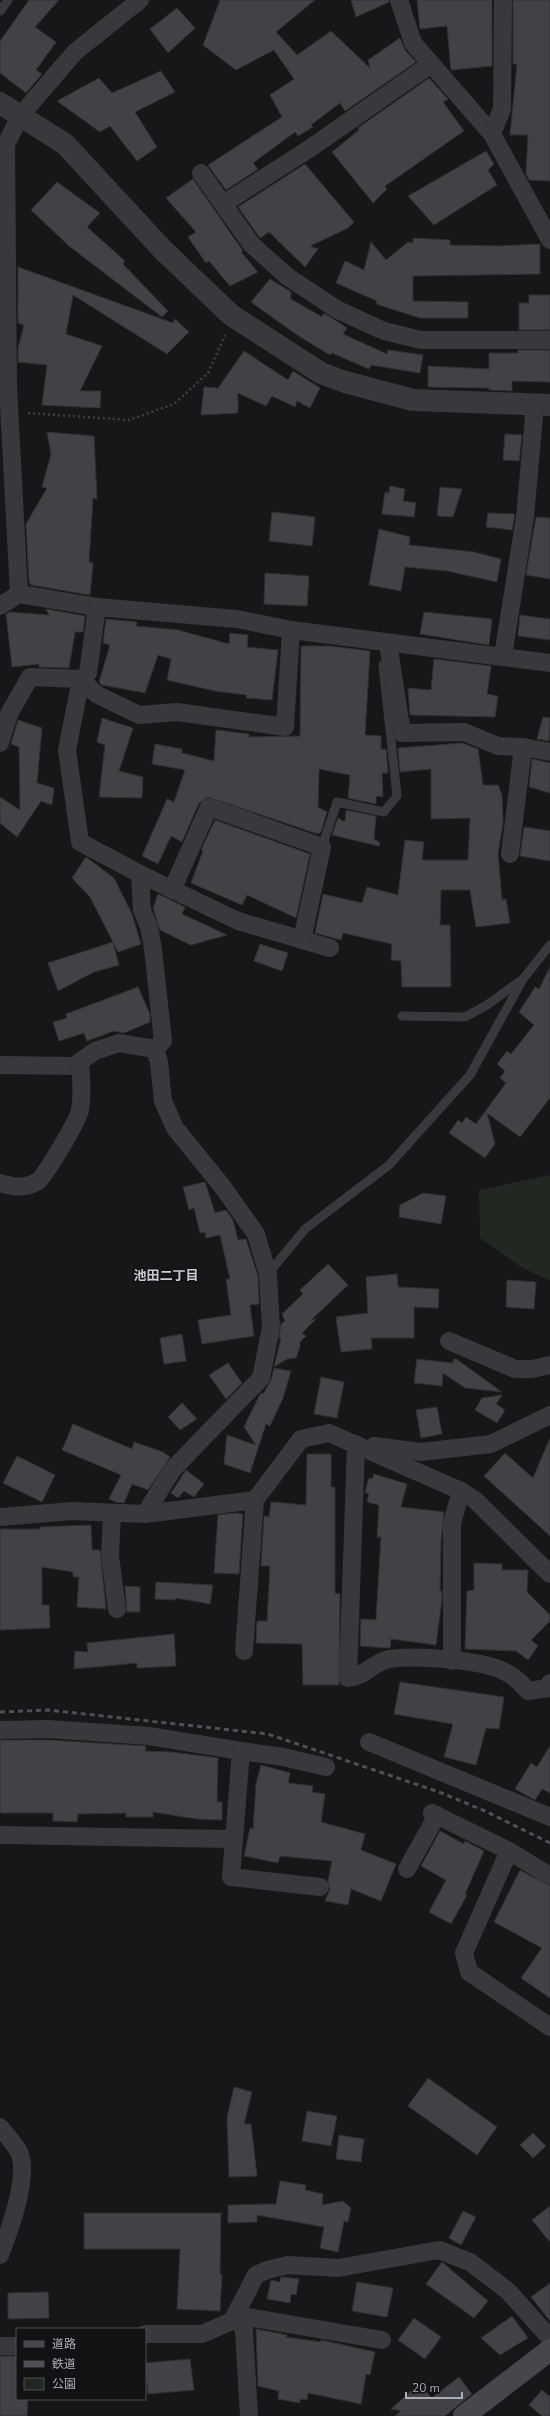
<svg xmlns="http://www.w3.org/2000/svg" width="550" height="2416" viewBox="0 0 550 2416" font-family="'Nunito Sans','Noto Sans JP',sans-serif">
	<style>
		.green { fill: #212822 }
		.building { fill: #414245; stroke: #313134 }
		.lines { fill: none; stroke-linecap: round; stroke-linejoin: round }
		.path { stroke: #3e3f44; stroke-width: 2.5; stroke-dasharray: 2 3; stroke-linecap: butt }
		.service { stroke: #38383d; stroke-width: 9 }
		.minor { stroke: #38383d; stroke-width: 18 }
		.tertiary { stroke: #38383d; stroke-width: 22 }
		.secondary { stroke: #46474d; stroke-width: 22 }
		.rail { stroke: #4f5056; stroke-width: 3; stroke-dasharray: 5 4; stroke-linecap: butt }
		.labels { text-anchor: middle; stroke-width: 3; stroke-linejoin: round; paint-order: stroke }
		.neighbourhood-label { font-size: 13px; font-weight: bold; fill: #caccd4; stroke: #121113 }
	</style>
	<rect width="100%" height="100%" fill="#171618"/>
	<!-- green -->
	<polygon class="green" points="550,1175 550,1281 521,1267 480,1238 479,1190"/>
	<!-- building -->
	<g class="building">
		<polygon points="29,0 59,0 35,27 56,42 36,70 42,74 26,93 0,73 0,41"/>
		<polygon points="220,0 315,0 276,32 297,55 331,31 370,68 368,60 400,38 405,50 416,62 345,111 340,103 311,125 313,127 298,136 295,132 253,163 258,169 226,190 208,165 282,117 270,95 294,79 274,50 236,70 203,45"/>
		<polygon points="351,0 389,0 389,2 356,17"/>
		<polygon points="417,0 492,0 492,66 451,70 447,26 420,29"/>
		<polygon points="513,0 550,0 550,181 529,180 526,174 528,135 510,135 517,64 513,64"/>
		<polygon points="177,8 195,28 168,53 150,29"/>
		<polygon points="161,71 175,92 135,112 157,147 137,161 110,126 100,132 57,101 99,78 112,93"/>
		<polygon points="429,78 448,99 443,102 464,131 385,186 387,189 373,203 332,152 359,130 358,128"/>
		<polygon points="486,151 494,164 488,170 497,185 434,225 408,196"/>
		<polygon points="305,164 354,222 348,228 310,246 318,249 305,267 269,232 260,238 238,207"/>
		<polygon points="193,179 243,251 241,252 258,272 230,286 209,261 206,263 188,237 196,232 166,198"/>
		<polygon points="57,182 100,213 87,227 125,261 123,264 168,311 162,317 69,246 31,210"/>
		<polygon points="413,238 450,240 450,245 498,246 540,244 540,274 413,276 413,301 468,302 468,318 420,318 376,304 377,301 336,283 345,261 364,270 371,242 386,260 408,242 413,243"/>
		<polygon points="18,267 173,323 175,319 189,332 167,354 73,295 66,334 102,346 80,391 101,391 100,408 42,405 47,365 18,362 18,348 24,325 18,323"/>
		<polygon points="270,279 291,292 291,299 322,317 324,313 347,328 343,334 387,354 388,350 423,355 420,373 371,365 369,369 332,353 330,355 297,335 251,302"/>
		<polygon points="529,295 550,295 550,330 519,330 519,303 529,303"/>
		<polygon points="518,350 550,350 550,382 512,381 512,391 489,390 489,388 428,387 428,366 489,369 489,353 518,353"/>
		<polygon points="244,351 288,380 293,371 320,388 310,408 297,401 295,407 272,396 266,406 238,393 238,413 201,415 204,387 218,388"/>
		<polygon points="47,432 94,436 97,499 93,498 89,562 93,563 90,595 31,585 29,581 26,524 47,488 42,487 51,454"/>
		<polygon points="505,434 522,435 519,461 503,460"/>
		<polygon points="390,486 405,489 403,501 416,503 414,517 382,514 385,492 389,493"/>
		<polygon points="440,487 462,489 453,517 437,516"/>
		<polygon points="272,512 315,517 312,546 269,541"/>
		<polygon points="488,513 515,514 512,530 486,527"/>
		<polygon points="536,517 550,518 550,579 526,575"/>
		<polygon points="379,529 410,537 409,545 474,552 501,559 497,582 447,571 405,567 401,591 369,585"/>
		<polygon points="265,573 309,576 307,606 264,604"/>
		<polygon points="46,609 85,616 83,632 75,632 69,668 39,667 39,664 12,667 6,614 10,612 49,615"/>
		<polygon points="424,612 492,619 489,645 420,634"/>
		<polygon points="520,615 550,619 550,640 518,636"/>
		<polygon points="106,619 137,622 136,626 178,630 229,644 230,633 248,635 247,647 278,650 272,700 246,698 247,695 215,691 167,680 171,659 158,655 145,693 102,685 99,682 110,645 103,643"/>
		<polygon points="301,646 330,646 370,651 365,735 381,736 381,749 386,749 388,773 382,773 383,797 376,796 376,804 348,798 350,775 319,769 318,807 327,812 321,832 318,834 208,797 199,803 182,842 171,836 158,864 142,856 167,799 174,802 185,770 152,764 155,744 182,749 182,753 214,761 216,730 249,734 249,737 300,736"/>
		<polygon points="434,659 491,666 487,694 498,696 495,717 410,715 408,688 431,690"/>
		<polygon points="543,717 550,718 549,741 537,739"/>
		<polygon points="102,718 133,728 119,771 143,777 142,798 99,797 105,745 97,742"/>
		<polygon points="18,720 42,728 37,783 54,788 52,805 41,801 17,837 0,823 0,797 20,810 19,747 11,744"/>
		<polygon points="462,743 478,749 483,785 498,785 502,795 503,823 498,853 502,900 506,899 510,923 476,927 470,890 441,890 440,925 450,925 451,987 402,987 401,961 391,960 392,944 343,933 341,940 315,933 323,894 362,903 367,887 398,895 405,840 424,842 422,860 468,860 470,818 431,819 431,769 400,772 398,748"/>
		<polygon points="532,759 550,763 550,793 529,787"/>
		<polygon points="346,810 376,816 374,839 380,843 379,846 332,835 338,818 345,822"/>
		<polygon points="215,820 310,854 296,918 247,895 242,905 191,883 203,851 201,850"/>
		<polygon points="524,827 550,831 550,861 520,856"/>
		<polygon points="86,857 114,878 132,914 141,944 118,952 90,897 72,878"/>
		<polygon points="158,894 185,907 182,914 227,935 191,945 160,930 153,908"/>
		<polygon points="113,942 119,965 94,972 58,991 48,963"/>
		<polygon points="260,944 288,953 282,971 254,961"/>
		<polygon points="550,967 550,1098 520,1137 487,1113 495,1144 485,1158 449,1133 458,1120 462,1123 466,1117 476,1124 506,1083 500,1078 505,1071 497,1064 507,1051 511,1054 534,1025 519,1012 535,987 539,989"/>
		<polygon points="138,987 150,1014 150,1022 124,1033 114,1031 87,1041 84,1033 59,1041 53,1022 67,1018 66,1014"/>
		<polygon points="205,1182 215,1213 226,1210 233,1220 238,1240 246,1239 258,1276 259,1304 250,1305 254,1336 202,1344 198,1320 231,1315 226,1279 230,1279 220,1235 206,1238 205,1232 200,1233 194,1208 189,1210 183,1187"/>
		<polygon points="423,1193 446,1196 441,1224 399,1217 400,1205"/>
		<polygon points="328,1264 348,1285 311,1320 316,1319 302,1333 306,1336 300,1342 300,1347 296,1358 287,1359 274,1367 281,1338 279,1339 281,1324 285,1321 282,1314 303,1294 300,1290"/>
		<polygon points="397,1274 398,1287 439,1289 438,1308 414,1307 414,1338 371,1338 372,1349 341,1352 336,1317 368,1313 366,1277"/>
		<polygon points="507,1280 536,1282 534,1309 506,1307"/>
		<polygon points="182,1334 186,1361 164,1364 160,1338"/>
		<polygon points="455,1358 502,1392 465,1388 443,1373 442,1386 414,1383 417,1359 452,1363"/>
		<polygon points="228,1363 242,1383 226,1399 209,1375"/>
		<polygon points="274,1368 291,1371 283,1398 270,1426 266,1424 250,1473 224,1464 227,1435 256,1445 244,1427 260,1394 264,1393 271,1380"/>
		<polygon points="321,1377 344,1382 337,1418 314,1414"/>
		<polygon points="502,1395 496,1404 505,1410 497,1423 475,1410 482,1398"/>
		<polygon points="182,1403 197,1419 180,1430 168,1417"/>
		<polygon points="437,1407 442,1434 421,1438 416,1410"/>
		<polygon points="73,1424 132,1449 134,1442 163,1452 170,1457 148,1490 132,1484 124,1503 116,1502 109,1499 121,1475 62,1450"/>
		<polygon points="550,1438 550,1536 484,1476 505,1453 533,1478"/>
		<polygon points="307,1454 331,1454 331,1487 335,1487 335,1593 340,1594 339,1685 303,1685 302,1644 256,1643 257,1621 267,1621 270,1566 261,1566 264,1516 269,1517 271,1502 306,1505"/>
		<polygon points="17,1456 55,1475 42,1502 3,1483"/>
		<polygon points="186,1470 204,1484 194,1497 184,1491 178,1498 171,1493"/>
		<polygon points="374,1474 407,1484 401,1507 444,1512 441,1542 440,1591 442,1591 442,1599 436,1645 391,1639 390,1648 360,1646 361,1619 376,1620 381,1537 377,1537 379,1505 367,1502 369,1494 365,1492 369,1478 372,1479"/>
		<polygon points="236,1513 243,1514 239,1574 214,1573 218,1515"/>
		<polygon points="91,1525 92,1550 100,1550 106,1609 77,1607 79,1577 73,1577 73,1572 42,1567 42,1605 49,1605 50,1628 0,1630 0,1529 40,1529 40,1527"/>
		<polygon points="474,1563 502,1564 502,1570 528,1570 527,1592 550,1615 550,1621 531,1640 538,1646 528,1660 516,1651 465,1649 467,1591 474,1590"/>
		<polygon points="156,1582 213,1585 210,1604 176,1598 176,1600 155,1599"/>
		<polygon points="125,1586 140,1587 140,1612 127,1612"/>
		<polygon points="174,1634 176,1666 137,1668 137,1663 74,1669 75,1651 88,1652 87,1643"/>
		<polygon points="400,1682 504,1697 499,1729 486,1728 476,1765 444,1757 453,1724 394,1714"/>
		<polygon points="0,1740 48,1740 146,1746 145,1751 172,1752 218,1758 217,1802 222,1802 222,1820 197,1819 153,1812 153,1817 126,1817 126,1813 78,1814 77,1822 53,1821 53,1813 0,1813"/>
		<polygon points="550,1746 550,1793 542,1789 535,1800 515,1789 531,1763 537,1767"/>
		<polygon points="261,1765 290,1773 288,1783 313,1786 312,1792 325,1794 321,1822 365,1834 361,1850 396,1864 381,1901 351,1889 348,1905 325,1901 330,1889 328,1881 332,1861 280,1856 278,1863 244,1856 250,1828 253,1829 256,1784"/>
		<polygon points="440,1831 464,1844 465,1841 484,1851 465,1894 467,1895 451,1924 429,1912 446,1880 421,1866"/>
		<polygon points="520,1870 550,1886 550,1998 521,1978 542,1948 494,1922"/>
		<polygon points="428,2078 497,2127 477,2155 408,2106"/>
		<polygon points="234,2087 252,2092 244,2124 251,2124 257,2176 229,2177 227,2117"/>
		<polygon points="307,2111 337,2116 331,2146 302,2141"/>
		<polygon points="533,2133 546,2146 533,2158 520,2145"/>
		<polygon points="339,2135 364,2139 361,2162 336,2159"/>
		<polygon points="280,2181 306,2185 305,2190 323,2194 322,2205 343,2201 351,2208 348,2222 344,2221 338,2252 320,2248 324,2227 257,2215 257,2222 228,2223 228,2205 276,2204"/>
		<polygon points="550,2206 550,2242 532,2220"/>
		<polygon points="463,2211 476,2217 461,2245 449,2238"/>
		<polygon points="84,2213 221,2213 220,2274 222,2274 220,2311 177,2309 180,2249 84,2249"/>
		<polygon points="442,2262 488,2301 474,2318 426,2284"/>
		<polygon points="281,2277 299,2279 296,2295 291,2294 290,2303 267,2299 271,2280 280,2282"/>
		<polygon points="357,2282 393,2288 387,2317 352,2311"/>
		<polygon points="550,2283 550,2321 531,2297"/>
		<polygon points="48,2292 49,2318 8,2319 8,2293"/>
		<polygon points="512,2316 528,2338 500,2355 481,2338"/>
		<polygon points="414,2318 441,2337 425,2359 398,2340"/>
		<polygon points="256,2329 287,2335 286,2337 321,2342 321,2340 375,2352 370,2375 366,2374 361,2404 308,2393 307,2400 300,2399 300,2403 278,2399 279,2391 258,2386"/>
		<polygon points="0,2356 17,2356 17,2399 28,2399 27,2416 0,2416"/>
		<polygon points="190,2359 194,2390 148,2394 145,2363"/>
		<polygon points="459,2377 472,2394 445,2416 395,2416 401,2411 391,2409 419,2384 432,2398"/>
		<polygon points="542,2390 550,2397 550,2416 542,2416 529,2405"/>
	</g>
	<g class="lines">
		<!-- path -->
		<polyline class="path" points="28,413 129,420 174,404 208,373 225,335"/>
		<!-- service -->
		<g class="service">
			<polyline points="0,11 8,0"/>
			<polyline points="322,847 337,802 384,812 397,796 383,665"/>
			<polyline points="402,1016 465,1017 487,1005 520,981"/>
			<polyline points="268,1274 305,1229 389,1165 470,1075 523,979 550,945"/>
		</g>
		<!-- minor -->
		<g class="minor">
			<polyline points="399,0 413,43 492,134 550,240"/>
			<polyline points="492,134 502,109 503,0"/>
			<polyline points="201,173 252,245 288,277 338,310 384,331 421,340 550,340"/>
			<polyline points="223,204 309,149 431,64"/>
			<polyline points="19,594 8,386 6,144 21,115 75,52 140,0"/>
			<polyline points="0,606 19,594 97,607 237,619 291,630 550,663"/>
			<polyline points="97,607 88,673 81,679 96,694 139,715 177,712 285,727 291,630"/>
			<polyline points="388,643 402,733 464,732 498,746 523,747"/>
			<polyline points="503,656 525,517 535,405"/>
			<polyline points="0,743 9,714 30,677 81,679 67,750 80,842 140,874 238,921 330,948"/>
			<polyline points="510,854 523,747 550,752"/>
			<polyline points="140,874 142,910 149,927 153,949 163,1041 155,1049"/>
			<polyline points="172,890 209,807 322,847 302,940"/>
			<polyline points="0,1065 74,1066 95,1051 119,1043 155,1049"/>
			<path d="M0,1183C13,1187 26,1189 38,1181C45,1176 79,1119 80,1110C83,1094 81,1078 80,1062"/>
			<polyline points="449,1341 515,1369 532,1369 550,1365"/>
			<path d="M356,1444L348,1678C364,1677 374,1662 389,1659C413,1655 470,1660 493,1667C507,1671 519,1680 528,1691L548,1688L550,1683"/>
			<polyline points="374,1446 421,1452 491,1444 550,1415"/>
			<polyline points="112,1513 110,1556 117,1609"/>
			<polyline points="145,1514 173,1469 261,1378 271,1327 268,1274 256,1234 222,1186 175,1128 163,1101 159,1062 155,1049"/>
			<polyline points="0,1517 72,1511 145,1514 255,1500 301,1439 329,1433 461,1491 475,1500 550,1574"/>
			<polyline points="244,1651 255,1500"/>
			<polyline points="452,1661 452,1523 461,1491"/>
			<polyline points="0,1730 48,1729 149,1736 241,1751 231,1877 320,1887"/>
			<polyline points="369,1742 550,1817"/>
			<polyline points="241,1751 283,1757 326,1767"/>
			<polyline points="432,1813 509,1851 550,1876"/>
			<polyline points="0,1835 232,1839"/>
			<polyline points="509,1851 464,1953 469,1972 550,2027"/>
			<polyline points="407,1869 437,1815"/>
			<path d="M0,2127C6,2135 14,2143 19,2152C30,2175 9,2232 0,2255"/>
			<polyline points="236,2315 382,2340"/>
			<polyline points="236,2315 244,2330 249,2416"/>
			<polyline points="145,2334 202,2334 232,2321 256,2275 267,2270 288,2265 338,2268 439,2250 470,2262 508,2291 550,2338"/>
			<polyline points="0,2346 17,2346"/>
		</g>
		<!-- tertiary -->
		<polyline class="tertiary" points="0,103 65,144 162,249 231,315 321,373 345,382 413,400 550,405"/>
		<!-- secondary -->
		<polyline class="secondary" points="464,2416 550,2350"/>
		<!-- rail -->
		<polyline class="rail" points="0,1712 48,1710 268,1734 439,1792 485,1811 550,1843"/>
	</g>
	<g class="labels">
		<!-- neighbourhood labels -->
		<g class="neighbourhood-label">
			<text x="166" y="1280">池田二丁目</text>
		</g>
	</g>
	<!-- legend -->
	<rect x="16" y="2328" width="130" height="72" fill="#121113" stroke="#4e4f55"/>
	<rect x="24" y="2341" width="20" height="6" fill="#46474d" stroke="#4e4f55"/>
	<text x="52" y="2348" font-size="12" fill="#a9adb8">道路</text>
	<rect x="24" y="2361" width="20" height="6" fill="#4f5056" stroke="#4e4f55"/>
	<text x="52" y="2368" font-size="12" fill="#a9adb8">鉄道</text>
	<rect x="24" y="2378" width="20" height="12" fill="#212822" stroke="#4e4f55"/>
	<text x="52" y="2388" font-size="12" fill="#a9adb8">公園</text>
	<!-- scale -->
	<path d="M406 2392v6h56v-6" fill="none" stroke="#a9adb8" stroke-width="2"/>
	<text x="412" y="2392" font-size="12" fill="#a9adb8" stroke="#121113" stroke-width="3" paint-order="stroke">20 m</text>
</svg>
